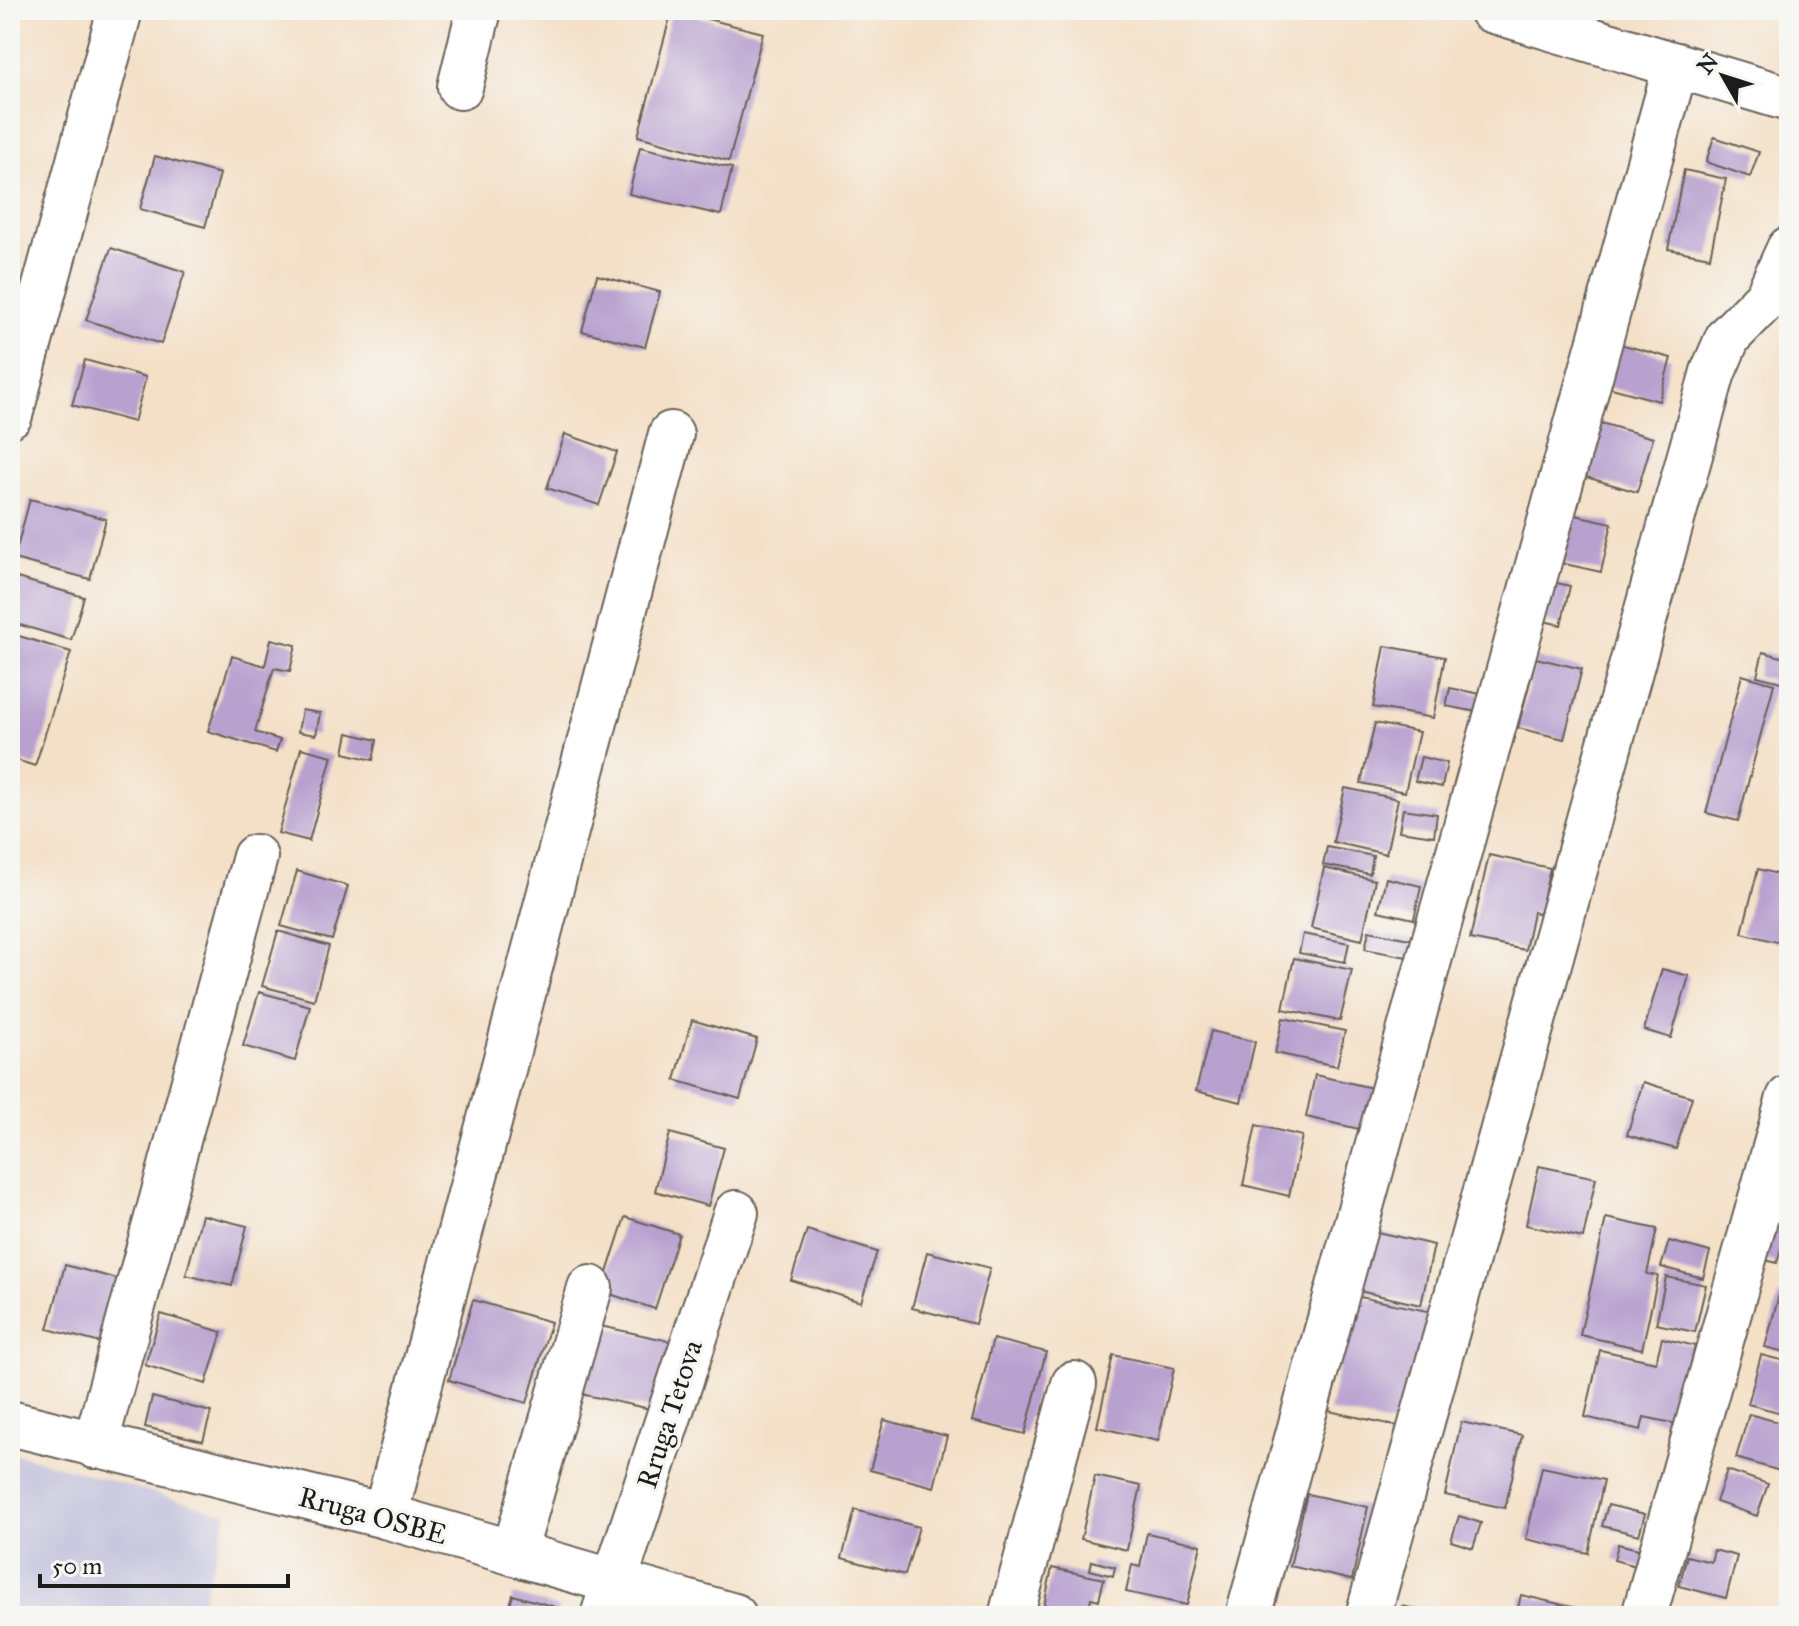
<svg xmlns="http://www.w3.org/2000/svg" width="1799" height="1626" viewBox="0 0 1799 1626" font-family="'IM FELL Great Primer',serif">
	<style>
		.industrial { fill: #c3c1db }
		.building { fill: #b8a0cf }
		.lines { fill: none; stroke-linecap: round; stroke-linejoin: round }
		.minor-casing { stroke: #686158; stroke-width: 48 }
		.minor { stroke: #fff; stroke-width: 44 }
		.labels { text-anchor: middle; stroke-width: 7; stroke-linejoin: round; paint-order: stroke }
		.street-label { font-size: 28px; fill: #1c1c1c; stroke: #f6f6f2 }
	</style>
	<rect width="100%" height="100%" fill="#f6f6f2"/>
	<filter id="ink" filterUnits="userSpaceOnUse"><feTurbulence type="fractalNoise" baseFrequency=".0125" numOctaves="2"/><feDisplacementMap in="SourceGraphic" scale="16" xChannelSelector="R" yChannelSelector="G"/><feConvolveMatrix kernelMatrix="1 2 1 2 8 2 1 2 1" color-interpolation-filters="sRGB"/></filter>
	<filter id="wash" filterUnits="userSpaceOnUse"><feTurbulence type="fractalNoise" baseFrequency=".006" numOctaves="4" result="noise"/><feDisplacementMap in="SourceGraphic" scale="32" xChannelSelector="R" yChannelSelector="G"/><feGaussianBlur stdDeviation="1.8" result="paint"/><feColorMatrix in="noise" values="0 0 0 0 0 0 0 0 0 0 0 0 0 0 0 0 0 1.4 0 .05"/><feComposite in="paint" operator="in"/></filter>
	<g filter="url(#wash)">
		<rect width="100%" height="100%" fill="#f4e0c7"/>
		<!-- industrial -->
		<polygon class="industrial" points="10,1452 227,1514 198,1616 10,1616"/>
		<g id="blocks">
			<!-- building -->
			<g class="building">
				<polygon points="672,10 763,33 729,161 638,136"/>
				<polygon points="1714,137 1759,152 1750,177 1706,162"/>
				<polygon points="640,147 732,168 721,215 629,194"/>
				<polygon points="155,156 220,174 205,227 140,209"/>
				<polygon points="1684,170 1726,179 1710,257 1668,249"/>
				<polygon points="111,248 185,272 161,344 86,320"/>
				<polygon points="597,275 660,292 645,347 582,331"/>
				<polygon points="1620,344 1671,358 1659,401 1608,387"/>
				<polygon points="85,360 146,377 134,422 72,405"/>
				<polygon points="1601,423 1653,438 1637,492 1586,477"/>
				<polygon points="565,434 617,452 599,505 547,488"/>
				<polygon points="30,499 106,519 90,579 14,559"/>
				<polygon points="1566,513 1612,523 1601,572 1556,562"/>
				<polygon points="17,578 84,597 71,640 10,622 10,602"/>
				<polygon points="1548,581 1570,586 1561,625 1539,620"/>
				<polygon points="19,636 71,652 35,766 10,758 10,664"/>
				<polygon points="271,639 296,645 290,671 274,668 255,732 280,740 276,752 208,731 232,656 265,666"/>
				<polygon points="1385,646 1445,657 1433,718 1373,707"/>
				<polygon points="1763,652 1789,659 1789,684 1757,676"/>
				<polygon points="1536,658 1582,669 1564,739 1518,728"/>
				<polygon points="1742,675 1774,684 1738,821 1706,813"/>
				<polygon points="1450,688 1486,695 1482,713 1446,706"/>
				<polygon points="302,710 320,713 316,735 298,732"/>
				<polygon points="1375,723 1419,732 1405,792 1361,783"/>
				<polygon points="348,733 377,740 373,760 344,753"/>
				<polygon points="301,748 332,756 309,841 278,833"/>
				<polygon points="1421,757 1447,763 1442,787 1415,781"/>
				<polygon points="1345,788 1398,799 1386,854 1333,842"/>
				<polygon points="1403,809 1437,814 1434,836 1399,831"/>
				<polygon points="1327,847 1373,856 1370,874 1323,865"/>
				<polygon points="1489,855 1550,868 1540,914 1533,912 1525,950 1470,939"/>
				<polygon points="1324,868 1375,880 1362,940 1311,928"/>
				<polygon points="1758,869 1789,877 1789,945 1742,933"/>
				<polygon points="297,871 348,886 332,940 281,926"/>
				<polygon points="1386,878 1421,886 1414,919 1378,911"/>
				<polygon points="278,931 329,946 314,1000 262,986"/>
				<polygon points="1369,931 1415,940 1412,958 1365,949"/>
				<polygon points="1303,934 1349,943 1345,962 1299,953"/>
				<polygon points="1294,958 1352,970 1340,1021 1283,1009"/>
				<polygon points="1662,969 1689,976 1671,1038 1644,1030"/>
				<polygon points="259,992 310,1006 295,1061 243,1046"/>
				<polygon points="1283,1018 1345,1031 1337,1066 1275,1053"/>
				<polygon points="692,1020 757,1039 740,1099 675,1080"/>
				<polygon points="1211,1031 1255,1042 1241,1102 1196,1091"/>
				<polygon points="1315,1075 1377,1089 1368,1131 1306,1117"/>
				<polygon points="1643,1082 1692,1097 1676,1149 1627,1135"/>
				<polygon points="1256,1125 1302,1136 1289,1196 1243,1185"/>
				<polygon points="670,1133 724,1148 708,1206 655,1191"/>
				<polygon points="1539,1166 1596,1178 1583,1238 1526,1225"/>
				<polygon points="1772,1195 1789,1200 1789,1222 1777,1263 1754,1257"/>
				<polygon points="202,1215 247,1226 232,1286 186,1275"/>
				<polygon points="625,1217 679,1234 655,1309 601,1291"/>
				<polygon points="1606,1218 1657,1229 1647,1274 1658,1276 1642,1349 1580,1335"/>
				<polygon points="807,1230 877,1252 861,1302 791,1280"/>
				<polygon points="1373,1231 1434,1245 1421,1305 1359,1291"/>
				<polygon points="1669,1241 1710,1252 1703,1278 1661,1267"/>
				<polygon points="927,1252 990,1268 975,1324 912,1308"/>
				<polygon points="65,1265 125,1281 108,1345 48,1329"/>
				<polygon points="1666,1277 1706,1285 1695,1332 1656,1324"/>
				<polygon points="1779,1295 1789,1298 1789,1353 1765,1347"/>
				<polygon points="1355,1296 1432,1312 1407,1428 1329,1411"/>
				<polygon points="473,1300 551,1322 527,1403 449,1380"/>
				<polygon points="161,1314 222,1332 206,1384 145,1365"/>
				<polygon points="591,1324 670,1341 655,1410 576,1393"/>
				<polygon points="1662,1338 1695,1346 1677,1424 1644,1417 1641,1430 1585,1417 1600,1350 1656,1362"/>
				<polygon points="993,1339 1046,1352 1025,1434 972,1421"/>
				<polygon points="1113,1355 1174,1368 1158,1441 1097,1427"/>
				<polygon points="1761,1355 1789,1362 1789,1415 1748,1404"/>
				<polygon points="152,1397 211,1412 203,1441 145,1427"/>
				<polygon points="1749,1414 1789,1425 1789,1439 1780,1471 1736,1458"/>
				<polygon points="884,1420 947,1436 934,1487 870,1470"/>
				<polygon points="1461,1422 1522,1435 1505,1508 1445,1495"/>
				<polygon points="1542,1467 1604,1480 1588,1553 1526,1539"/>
				<polygon points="1727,1470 1768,1484 1757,1516 1716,1502"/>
				<polygon points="1095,1476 1141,1486 1127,1550 1081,1539"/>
				<polygon points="1307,1494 1368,1507 1352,1580 1290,1566"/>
				<polygon points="1608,1505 1645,1514 1639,1535 1602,1526"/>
				<polygon points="855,1510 919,1527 905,1575 842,1558"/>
				<polygon points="1459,1516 1481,1523 1473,1548 1451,1541"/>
				<polygon points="1147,1533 1201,1545 1187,1605 1126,1592 1132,1565 1140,1567"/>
				<polygon points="1618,1544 1654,1553 1650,1570 1614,1560"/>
				<polygon points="1714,1550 1737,1556 1726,1598 1679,1586 1687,1556 1711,1562"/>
				<polygon points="1092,1561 1115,1567 1113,1576 1090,1570"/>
				<polygon points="1052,1568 1104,1579 1099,1600 1091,1598 1087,1616 1042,1615"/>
				<polygon points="513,1595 559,1608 557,1616 507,1616"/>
				<polygon points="1521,1595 1581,1609 1580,1616 1516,1616"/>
				<polygon points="1402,1606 1441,1615 1440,1616 1400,1616"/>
			</g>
		</g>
	</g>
	<g filter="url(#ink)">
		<use href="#blocks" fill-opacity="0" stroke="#686158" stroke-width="2"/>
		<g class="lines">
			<!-- minor casing -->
			<g class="minor-casing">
				<g id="minor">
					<polyline points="1491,10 1789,99"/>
					<polyline points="460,87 479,10"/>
					<polyline points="10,415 120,10"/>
					<polyline points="10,1423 385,1516 734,1616"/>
					<polyline points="95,1446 255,857"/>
					<polyline points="385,1516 671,434"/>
					<polyline points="514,1553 590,1288"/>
					<polyline points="603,1616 736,1213"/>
					<polyline points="1011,1616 1074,1384"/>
					<polyline points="1248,1616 1676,65"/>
					<polyline points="1368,1616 1713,372 1728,337 1767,297 1789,249"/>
					<polyline points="1644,1616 1789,1098"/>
				</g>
			</g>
			<!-- minor -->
			<use href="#minor" class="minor"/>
		</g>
	</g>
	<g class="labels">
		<!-- street labels -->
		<g class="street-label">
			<text transform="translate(669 1414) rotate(-72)" y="10">Rruga Tetova</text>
			<text transform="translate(373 1515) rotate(15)" y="10">Rruga OSBE</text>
		</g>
	</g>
	<!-- margin -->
	<rect width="1799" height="1626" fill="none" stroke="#f6f6f2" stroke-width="40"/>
	<!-- north arrow -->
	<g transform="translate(1723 76) rotate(309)" stroke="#f6f6f2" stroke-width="6" paint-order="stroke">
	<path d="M0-6L14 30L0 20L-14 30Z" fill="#1c1c1c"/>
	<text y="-12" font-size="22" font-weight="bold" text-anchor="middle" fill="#1c1c1c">N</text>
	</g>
	<!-- scale -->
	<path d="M40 1574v12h248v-12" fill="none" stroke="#1c1c1c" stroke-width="4"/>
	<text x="52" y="1574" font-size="24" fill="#1c1c1c" stroke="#f6f6f2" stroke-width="6" paint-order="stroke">50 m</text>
</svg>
